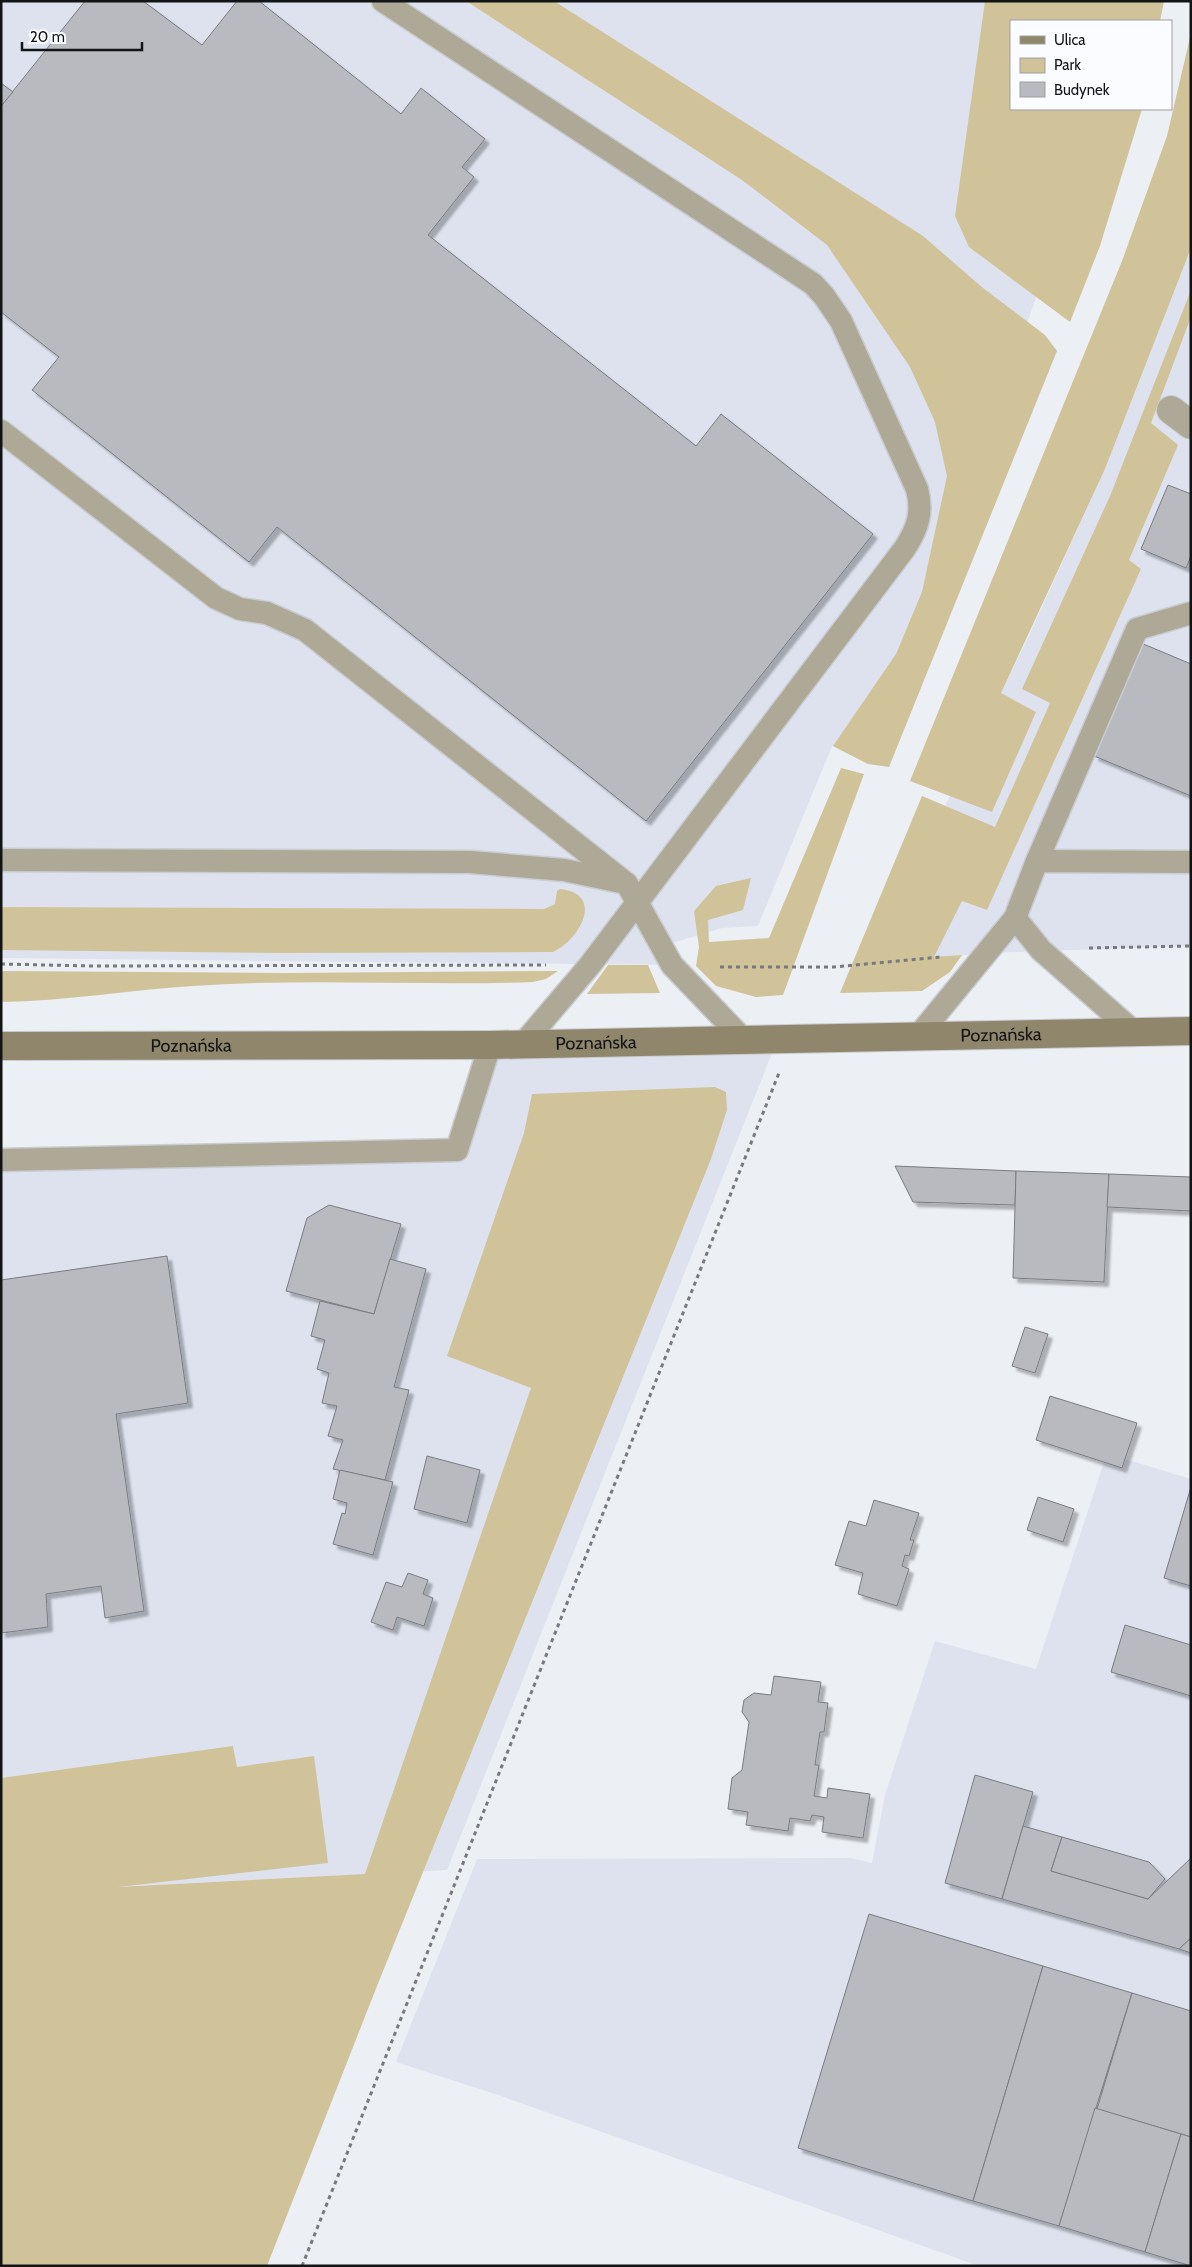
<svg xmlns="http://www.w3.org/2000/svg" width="1192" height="2267" viewBox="0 0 1192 2267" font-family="Cabin,sans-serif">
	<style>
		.built { fill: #dde2ee }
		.green { fill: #d0c39a }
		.building { fill: #b8babf; stroke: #7a7c81; filter: url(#shadow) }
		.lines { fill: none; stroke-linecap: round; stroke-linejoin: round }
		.service-casing { stroke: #c9ccd0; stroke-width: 25 }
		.minor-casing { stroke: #c9ccd0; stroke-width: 30 }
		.secondary-casing { stroke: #c9ccd0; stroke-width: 30 }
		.path { stroke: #78797d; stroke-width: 3; stroke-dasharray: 4 4; stroke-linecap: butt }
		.service { stroke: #aea896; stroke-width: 22 }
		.minor { stroke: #aea896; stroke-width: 28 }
		.secondary { stroke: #8f866b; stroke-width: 28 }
		.labels { text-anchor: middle; stroke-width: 4.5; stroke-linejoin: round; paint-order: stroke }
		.street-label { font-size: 18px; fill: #131416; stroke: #fafcff }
	</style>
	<defs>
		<filter id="shadow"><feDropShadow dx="4.5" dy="4.5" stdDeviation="1" flood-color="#0004"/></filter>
	</defs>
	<rect width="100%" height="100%" fill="#eceff4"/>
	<!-- built -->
	<g class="built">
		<polygon points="1,1 1126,1 1011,21 1011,109 1090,143 1017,352 868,764 832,746 758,926 722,928 662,946 672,965 1,958"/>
		<polygon points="1191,248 1191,946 986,953 867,964 1025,644 1105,469"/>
		<polygon points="778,1038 447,1870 1,1893 1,1160 457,1150 490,1045"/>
		<polygon points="1125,1459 1191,1479 1191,2266 979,2266 501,2096 396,2062 477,1859 851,1858 872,1863 885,1795 935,1641 1036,1669 1104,1462"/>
	</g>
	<!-- green -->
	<g class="green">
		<polygon points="466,1 554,1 923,236 983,288 1045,335 1057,351 889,767 868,764 833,746 896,654 922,592 947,476 935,422 910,367 827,245 742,180"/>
		<polygon points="985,1 1164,1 1160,21 1011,21 1011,109 1142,109 1100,246 1070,322 969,247 955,216"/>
		<polygon points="1191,33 1191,248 1105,469 1001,693 1036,712 992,812 910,781 1122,261 1167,136"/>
		<polygon points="1191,290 1191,317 1151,423 1178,445 1129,560 1141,569 987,910 962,901 934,957 962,955 950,972 922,991 840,993 922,796 995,827 1050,703 1022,689 1110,496"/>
		<polygon points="841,768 864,774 783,995 756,997 716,986 696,966 699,947 694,911 716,886 751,878 743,910 708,920 709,942 769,938"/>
		<path d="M560,889C606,894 579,940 553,952L286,953L1,950V907L544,909L555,904L557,891Z"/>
		<polygon points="608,965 648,965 660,993 587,994"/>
		<path d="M1,971L286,973L558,971L546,979L533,982C420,986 306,978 193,986C129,990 66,1001 1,1002Z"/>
		<polygon points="715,1087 726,1092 727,1110 711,1159 377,1986 267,2266 1,2266 1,1778 233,1746 237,1767 314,1756 328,1863 118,1887 365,1874 531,1388 447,1356 524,1133 532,1094"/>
	</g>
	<!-- building -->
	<g class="building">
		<polygon points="85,1 143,1 202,45 237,1 259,1 401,114 421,88 485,139 462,167 474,177 428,235 696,446 721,414 873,534 646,821 277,527 249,562 32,390 59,357 1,312 1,106"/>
		<polygon points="1,83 13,92 1,106"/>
		<polygon points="1168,485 1191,494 1191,556 1186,568 1141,549"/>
		<polygon points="1141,643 1191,664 1191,796 1094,756"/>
		<polygon points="895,1166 1016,1171 1015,1205 913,1202"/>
		<polygon points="1016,1171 1109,1174 1104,1282 1013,1278"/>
		<polygon points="1109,1174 1191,1177 1191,1211 1107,1207"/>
		<polygon points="329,1205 401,1224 374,1314 286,1291 307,1218"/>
		<polygon points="167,1256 188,1403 116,1414 144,1611 105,1618 101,1586 46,1594 48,1627 1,1633 1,1280"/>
		<polygon points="390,1259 426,1269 394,1387 409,1390 385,1480 333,1469 343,1440 328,1436 337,1406 322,1403 329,1373 317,1369 325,1340 311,1336 320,1301 374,1314"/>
		<polygon points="1025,1327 1048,1334 1035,1373 1012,1366"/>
		<polygon points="1050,1396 1137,1423 1122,1468 1036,1440"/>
		<polygon points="427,1456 480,1470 467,1523 414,1509"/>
		<polygon points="340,1470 393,1482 373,1555 333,1544 342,1513 345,1514 347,1503 333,1499"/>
		<polygon points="1191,1487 1191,1586 1164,1578"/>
		<polygon points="1038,1497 1074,1509 1063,1542 1027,1530"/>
		<polygon points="874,1500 919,1513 910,1540 914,1540 909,1556 905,1555 902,1566 909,1569 897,1606 858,1594 863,1573 835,1565 849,1521 866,1526"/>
		<polygon points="408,1573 428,1580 423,1594 433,1598 424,1626 397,1617 393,1630 371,1622 386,1582 402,1587"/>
		<polygon points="1125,1625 1191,1645 1191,1696 1111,1672"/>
		<polygon points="774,1676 821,1682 818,1702 828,1703 824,1732 820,1732 815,1765 819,1765 814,1796 827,1798 828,1788 870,1794 863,1838 822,1832 824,1817 812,1815 810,1821 790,1818 788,1831 746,1825 748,1812 728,1809 732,1778 742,1770 749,1722 742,1712 744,1700 754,1693 771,1695"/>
		<polygon points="975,1775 1033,1792 1002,1899 945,1883"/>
		<polygon points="1023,1826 1062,1837 1051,1871 1148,1899 1191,1858 1191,1938 1179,1949 1002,1899"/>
		<polygon points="1062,1837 1149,1862 1165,1879 1148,1899 1051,1871"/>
		<polygon points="869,1914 1043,1966 973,2201 798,2148"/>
		<polygon points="1191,1938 1191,1953 1179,1949"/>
		<polygon points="1043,1966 1132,1993 1059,2226 973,2201"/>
		<polygon points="1132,1993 1191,2011 1191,2137 1097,2109"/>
		<polygon points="1095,2108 1181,2134 1145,2252 1059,2226"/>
		<polygon points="1181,2134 1191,2137 1191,2266 1145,2252"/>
	</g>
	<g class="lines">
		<!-- service casing -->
		<g class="service-casing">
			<g id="service">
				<path d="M383,1L813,284L824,296L841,321L917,489C923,512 918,528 905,548L590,965L523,1044"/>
				<polyline points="1,431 216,598 240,609 267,613 305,630 627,884 672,965 743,1039"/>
				<polyline points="1,860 470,862 564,870 621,882"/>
				<polyline points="1037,861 1137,629 1191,613"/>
				<polyline points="1015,918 1041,950 1133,1031"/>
				<polyline points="919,1035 1015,918 1037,861 1191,862"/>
				<polyline points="1,1160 457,1150 490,1045"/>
			</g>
		</g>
		<!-- minor casing -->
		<g class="minor-casing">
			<polyline id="minor" points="1171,410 1191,425"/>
		</g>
		<!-- secondary casing -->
		<g class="secondary-casing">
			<g id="secondary">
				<path id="s1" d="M1,1046L490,1045L1191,1031"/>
			</g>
		</g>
		<!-- path -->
		<g class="path">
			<polyline points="1089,948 1191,946"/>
			<polyline points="1,964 91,966 546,965"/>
			<polyline points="720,967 834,967 940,957"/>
			<polyline points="302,2266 779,1073"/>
		</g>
		<!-- service -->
		<use href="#service" class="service"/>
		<!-- minor -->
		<use href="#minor" class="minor"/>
		<!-- secondary -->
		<use href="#secondary" class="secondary"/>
	</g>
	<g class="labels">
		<!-- street labels -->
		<g class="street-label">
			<text dy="6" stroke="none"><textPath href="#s1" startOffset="1000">Poznańska</textPath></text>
			<text dy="6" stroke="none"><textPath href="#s1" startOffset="595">Poznańska</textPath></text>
			<text dy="6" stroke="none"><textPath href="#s1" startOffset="190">Poznańska</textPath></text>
		</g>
	</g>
	<!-- border -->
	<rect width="1192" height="2267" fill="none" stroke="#131416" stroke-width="5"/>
	<!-- legend -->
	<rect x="1010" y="20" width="162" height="90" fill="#fafcff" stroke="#9e9fa2"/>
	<rect x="1020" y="36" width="25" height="8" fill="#8f866b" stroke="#9e9fa2"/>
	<text x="1054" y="45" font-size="15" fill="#131416">Ulica</text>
	<rect x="1020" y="58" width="25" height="15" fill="#d0c39a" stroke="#9e9fa2"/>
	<text x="1054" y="70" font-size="15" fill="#131416">Park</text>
	<rect x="1020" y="82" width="25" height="15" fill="#b8babf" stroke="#9e9fa2"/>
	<text x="1054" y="95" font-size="15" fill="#131416">Budynek</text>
	<!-- scale -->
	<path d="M22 42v8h120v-8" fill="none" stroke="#131416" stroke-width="2.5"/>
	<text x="30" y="42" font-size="15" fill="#131416" stroke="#fafcff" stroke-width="4" paint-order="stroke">20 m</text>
</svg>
